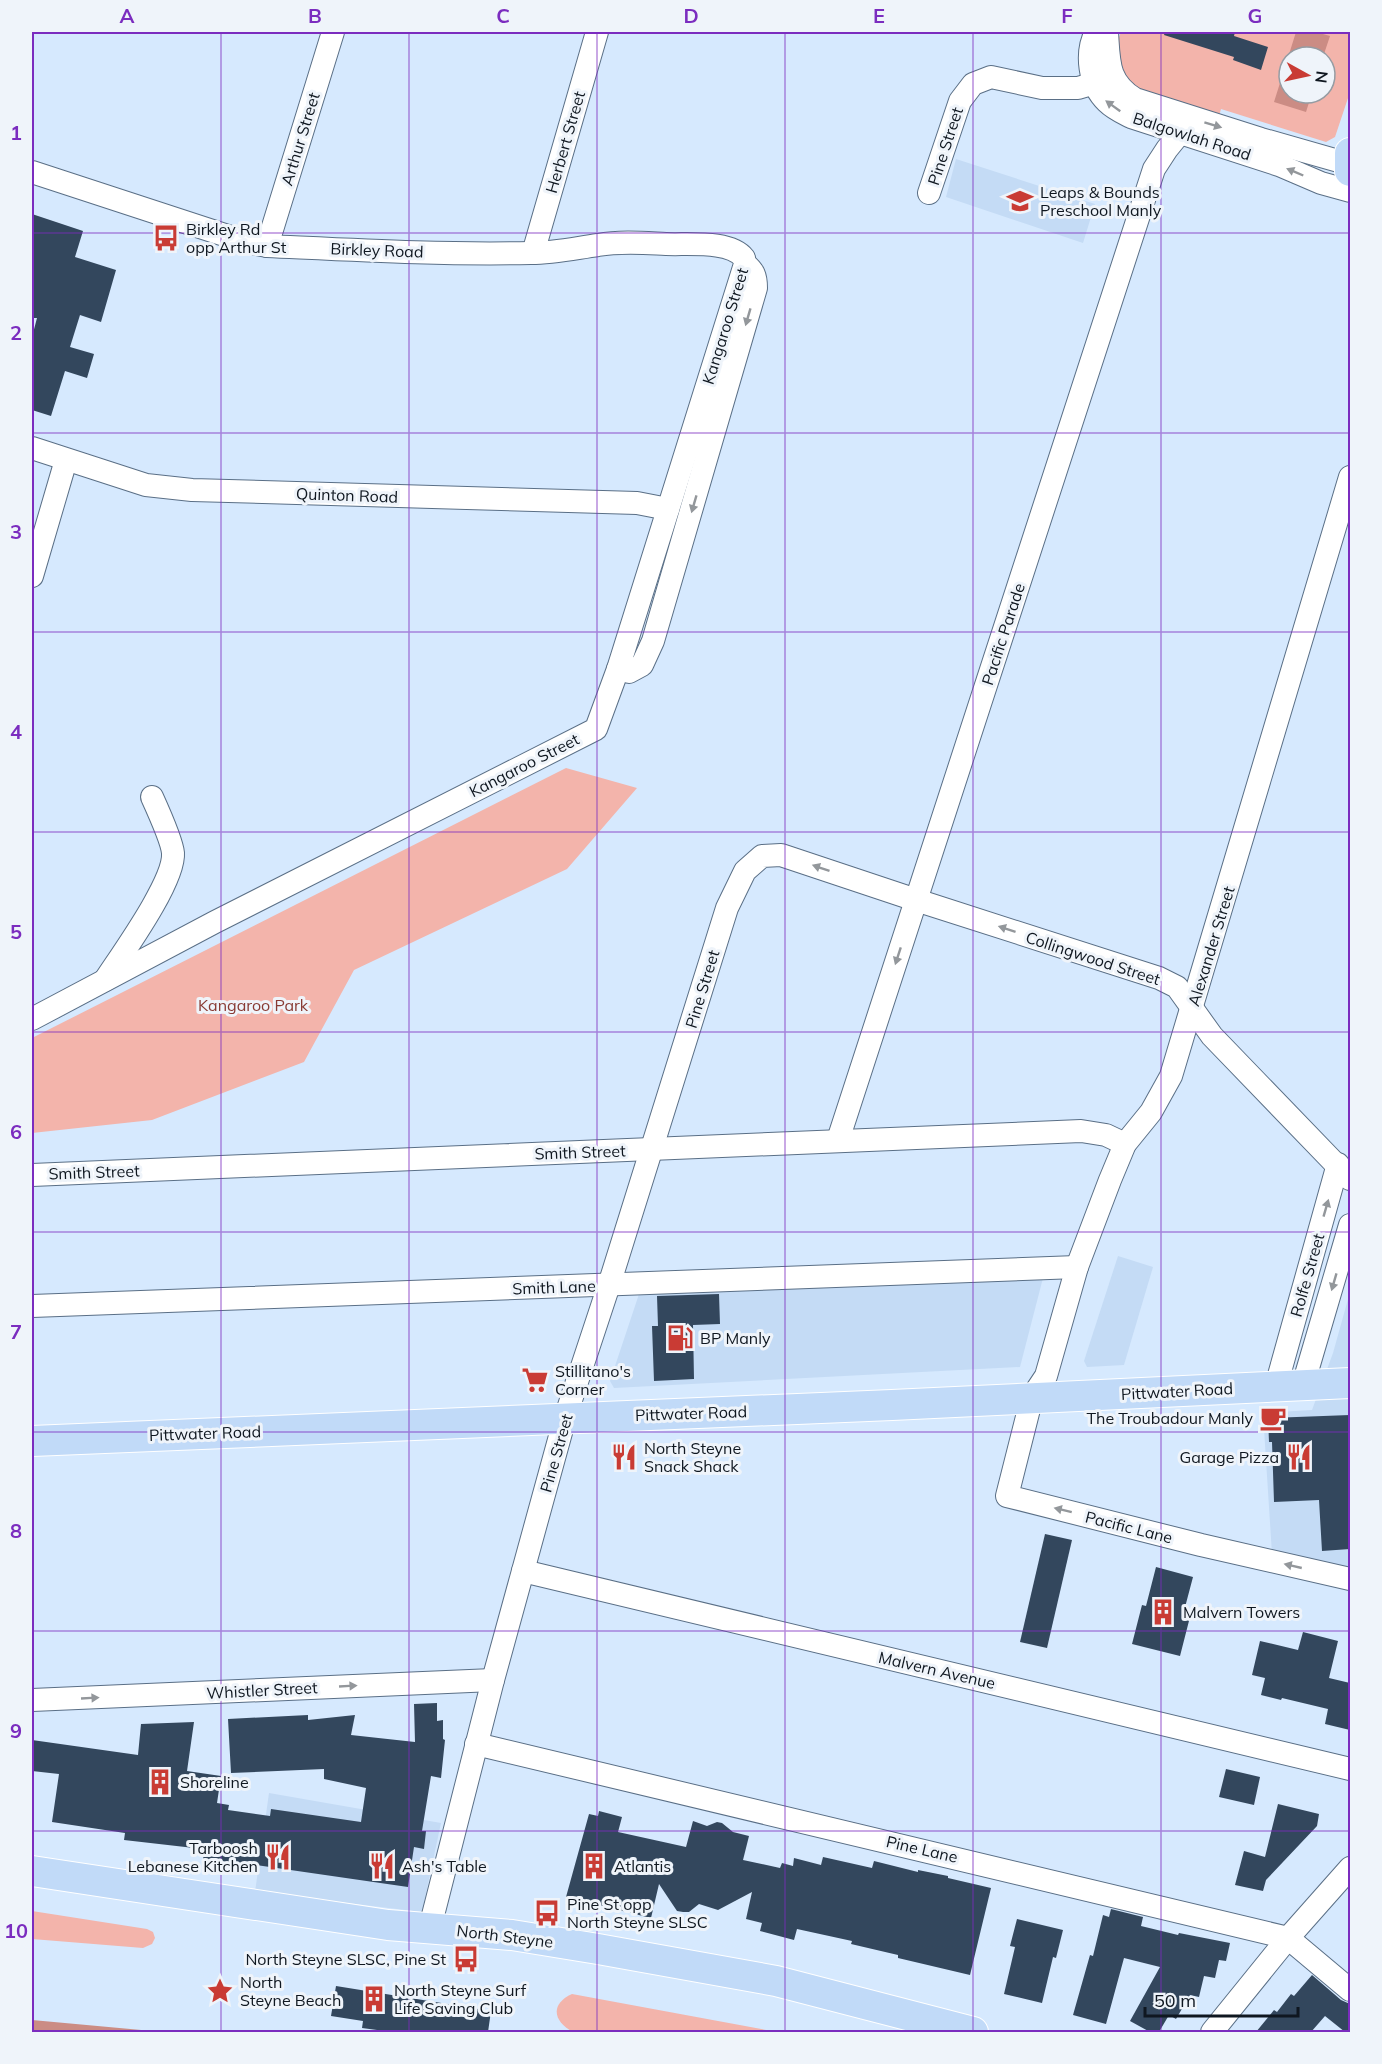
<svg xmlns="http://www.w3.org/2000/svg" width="1382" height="2064" viewBox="0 0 1382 2064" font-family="Mulish,sans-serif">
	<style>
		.built { fill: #c4dbf5 }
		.green { fill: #f3b4ab; fill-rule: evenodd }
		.water { fill: #cb8c84 }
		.building { fill: #33475d }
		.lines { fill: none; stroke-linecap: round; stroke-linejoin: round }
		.minor-casing { stroke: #5a6f86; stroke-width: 24 }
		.major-casing { stroke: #fff; stroke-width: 32 }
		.minor { stroke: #fff; stroke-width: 22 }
		.major { stroke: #c1daf8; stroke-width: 30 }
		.oneway { fill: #93979b }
		.grid { fill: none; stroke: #7b2cbf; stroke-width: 1.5; stroke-opacity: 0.55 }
		.labels { text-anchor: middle; stroke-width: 6; stroke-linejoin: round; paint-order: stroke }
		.street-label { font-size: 16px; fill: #0f1720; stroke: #eff4fa }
		.poi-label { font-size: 16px; fill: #0f1720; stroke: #eff4fa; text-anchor: start }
		.park-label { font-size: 16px; fill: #883a33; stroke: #eff4fa }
		.neatline { fill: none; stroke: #7b2cbf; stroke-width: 2 }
		.grid-label { font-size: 20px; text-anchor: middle; font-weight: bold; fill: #7b2cbf }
	</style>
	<rect width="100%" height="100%" fill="#d6e9fe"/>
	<!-- built -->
	<g class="built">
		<polygon points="956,159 1095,204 1083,243 946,197"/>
		<polygon points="1118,1256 1153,1267 1124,1365 1087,1367 1084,1361"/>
		<polygon points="1043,1278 1020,1367 614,1388 610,1381 639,1294"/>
		<polygon points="1350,1292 1350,1571 1272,1554 1263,1413 1312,1410 1333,1353"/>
		<polygon points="269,1793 441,1823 422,1912 255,1892"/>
	</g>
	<!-- green -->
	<g class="green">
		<path d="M1121,32H1350V92L1335,137L1326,142L1221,109L1219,116L1147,97L1120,72L1116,45ZM1289,57H1325V93H1289Z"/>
		<polygon points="566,768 637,788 567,869 354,970 304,1062 152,1120 32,1133 32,1038"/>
		<polygon points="32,1911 147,1929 153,1932 155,1938 152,1944 143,1948 32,1939"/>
		<path d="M572,1994L777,2032H573C553,2021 550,2004 572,1994Z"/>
	</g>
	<!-- water -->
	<g class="water">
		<polygon points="1296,32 1316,32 1330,36 1323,57 1289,57 1289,93 1312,93 1306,112 1274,102"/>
		<polygon points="32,2020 163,2032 164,2032 32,2032"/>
	</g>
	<!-- building -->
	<g class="building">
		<polygon points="1165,32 1235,32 1234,36 1268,47 1261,70 1233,60 1234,57 1164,35"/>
		<polygon points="32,214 83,231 75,257 116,270 101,322 80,315 70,347 94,354 87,378 65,371 51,416 32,410 32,337 37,318 32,318"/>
		<polygon points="719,1294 720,1324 693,1325 694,1379 654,1381 652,1326 658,1326 657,1296"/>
		<polygon points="1350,1415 1350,1549 1322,1551 1319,1500 1274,1502 1272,1442 1269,1442 1268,1418"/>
		<polygon points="1045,1534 1072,1540 1047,1648 1020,1642"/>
		<polygon points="1156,1567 1193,1577 1184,1611 1191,1613 1180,1656 1132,1644 1142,1605 1146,1606"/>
		<polygon points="1303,1632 1338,1641 1329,1678 1350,1683 1350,1730 1325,1724 1328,1709 1282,1698 1281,1700 1261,1695 1265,1678 1252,1675 1260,1641 1298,1650"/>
		<polygon points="437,1703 437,1721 443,1720 443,1739 445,1740 441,1778 431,1776 422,1831 426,1831 424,1849 414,1847 408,1887 256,1865 256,1868 231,1865 231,1863 203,1859 204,1854 194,1852 194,1848 124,1840 125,1833 52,1822 59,1774 32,1771 32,1740 138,1755 141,1724 194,1722 187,1771 221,1776 217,1803 229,1805 228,1810 270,1816 271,1809 361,1822 366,1788 324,1779 324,1769 231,1773 228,1719 308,1715 308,1720 355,1715 351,1735 415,1742 414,1704"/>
		<polygon points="1226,1769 1260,1777 1254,1805 1219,1797"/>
		<polygon points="1278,1804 1319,1814 1317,1826 1266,1880 1263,1891 1235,1885 1244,1851 1265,1857"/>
		<polygon points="599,1811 622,1817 618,1832 686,1847 693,1821 707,1826 717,1822 722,1823 733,1832 749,1836 743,1860 780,1868 782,1863 793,1866 794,1858 821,1865 823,1857 872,1868 874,1861 918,1872 918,1870 948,1876 948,1878 991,1888 970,1975 898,1958 898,1955 851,1944 852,1941 797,1929 794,1940 760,1931 762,1923 746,1919 752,1892 718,1910 699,1904 689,1912 683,1912 677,1911 659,1884 651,1918 566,1897 589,1814 598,1816"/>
		<polygon points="1111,1909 1143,1917 1141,1926 1178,1935 1179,1933 1230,1943 1226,1961 1219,1960 1215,1978 1204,1976 1199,1997 1190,1995 1176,2019 1169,2015 1159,2032 1150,2032 1130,2021 1160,1967 1124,1958 1106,2024 1073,2015 1090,1955 1093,1956 1103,1915 1109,1917"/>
		<polygon points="1017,1919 1063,1930 1056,1958 1053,1957 1042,2003 1004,1994 1015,1947 1010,1946"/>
		<polygon points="1312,1975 1341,2000 1350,2004 1350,2032 1345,2032 1325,2016 1311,2032 1256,2032 1274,2010 1277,2012 1291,1994 1294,1996"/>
		<polygon points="336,1986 491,2011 488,2032 392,2032 362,2028 363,2021 331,2016"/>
	</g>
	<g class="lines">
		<!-- minor casing -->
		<g class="minor-casing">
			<g id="minor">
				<path d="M1096,32C1085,53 1089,85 1107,102C1114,109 1123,113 1131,117L1279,165L1321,183L1350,191"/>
				<path d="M1107,32C1109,61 1107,82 1135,99L1261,139L1349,164"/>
				<path d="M32,172L246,242L267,246C355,250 443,255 531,253C554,253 576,248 598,245C621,241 644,243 666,244C688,245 730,240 744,258L745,264L618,669L596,729L215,922L32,1019"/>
				<polyline points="929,193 960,101 973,84 991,77 1042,88 1078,88 1095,83"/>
				<polyline points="267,246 333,32"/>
				<polyline points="533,253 597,32"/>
				<polyline points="32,448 146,485 192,490 637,503 668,509"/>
				<polyline points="1350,477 1171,1076 1151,1112 1125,1144 1110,1180 1077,1267 1046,1376 1032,1397 1007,1496 1201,1545 1350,1579"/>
				<polyline points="32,576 66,460"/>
				<path d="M618,669L629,672L642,665L653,641L756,288C756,276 754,271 745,264"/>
				<path d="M105,980C122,954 175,881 173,853C172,842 157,808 152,797"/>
				<polyline points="838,1140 1154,169 1167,149 1180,133"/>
				<polyline points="32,1175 1081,1131 1106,1135 1125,1144"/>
				<polyline points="32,1306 1077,1267"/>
				<polyline points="1303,1385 1350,1225"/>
				<polyline points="1276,1386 1338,1164"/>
				<polyline points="523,1571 1350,1769"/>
				<polyline points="32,1700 493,1680"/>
				<polyline points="476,1744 1288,1938 1350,1990"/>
				<polyline points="430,1927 493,1680 565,1418 609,1285 727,908 745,871 762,856 781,855 916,900 1159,978 1177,987 1212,1036 1350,1179"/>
				<polyline points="1212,2032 1288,1938 1350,1868"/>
			</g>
		</g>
		<!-- major casing -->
		<g class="major-casing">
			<g id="major">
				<polyline points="1350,153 1350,171"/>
				<polyline points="32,1441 892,1405 1350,1383"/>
				<polyline points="32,1871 388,1925 512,1935 598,1949 776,1981 973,2032"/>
			</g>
		</g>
		<!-- minor -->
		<use href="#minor" class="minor"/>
		<!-- major -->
		<use href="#major" class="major"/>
	</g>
	<!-- one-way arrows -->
	<defs><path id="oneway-solid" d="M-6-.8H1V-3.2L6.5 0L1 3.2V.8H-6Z" transform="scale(1.5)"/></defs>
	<g class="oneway">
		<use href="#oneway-solid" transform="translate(1113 106) rotate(-144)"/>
		<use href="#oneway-solid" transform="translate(1213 125) rotate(17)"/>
		<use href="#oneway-solid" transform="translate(1295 172) rotate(-157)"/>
		<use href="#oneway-solid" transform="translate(748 317) rotate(106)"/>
		<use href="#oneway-solid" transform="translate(694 504) rotate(106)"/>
		<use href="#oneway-solid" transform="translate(821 868) rotate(-161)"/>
		<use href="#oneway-solid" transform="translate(1007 929) rotate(-162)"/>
		<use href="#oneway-solid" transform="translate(898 956) rotate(108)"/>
		<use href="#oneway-solid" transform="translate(1326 1208) rotate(-74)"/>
		<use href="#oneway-solid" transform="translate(1334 1282) rotate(106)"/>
		<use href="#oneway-solid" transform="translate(1063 1510) rotate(-166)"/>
		<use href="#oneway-solid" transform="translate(1293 1566) rotate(-167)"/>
		<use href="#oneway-solid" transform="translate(348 1686) rotate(-3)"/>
		<use href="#oneway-solid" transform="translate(90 1698) rotate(-3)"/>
	</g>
	<!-- grid -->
	<path class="grid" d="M221,32V2032M409,32V2032M597,32V2032M785,32V2032M973,32V2032M1161,32V2032M32,233H1350M32,433H1350M32,632H1350M32,832H1350M32,1032H1350M32,1232H1350M32,1432H1350M32,1631H1350M32,1831H1350"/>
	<!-- icons -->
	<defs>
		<g id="school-bare" transform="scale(2.07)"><path d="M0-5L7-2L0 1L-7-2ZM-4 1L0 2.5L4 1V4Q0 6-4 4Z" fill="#c93b34" stroke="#eff4fa" stroke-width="2.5" paint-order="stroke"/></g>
		<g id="bus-bare" transform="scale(2.07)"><path d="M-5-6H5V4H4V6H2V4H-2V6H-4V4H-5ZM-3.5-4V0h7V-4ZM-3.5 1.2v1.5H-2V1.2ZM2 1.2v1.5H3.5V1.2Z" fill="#c93b34" stroke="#eff4fa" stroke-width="2.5" paint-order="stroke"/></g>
		<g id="fuel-bare" transform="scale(2.07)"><path d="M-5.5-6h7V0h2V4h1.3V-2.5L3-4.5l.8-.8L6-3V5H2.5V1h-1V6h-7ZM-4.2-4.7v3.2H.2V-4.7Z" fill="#c93b34" stroke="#eff4fa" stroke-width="2.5" paint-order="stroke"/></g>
		<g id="supermarket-bare" transform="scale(2.07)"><path d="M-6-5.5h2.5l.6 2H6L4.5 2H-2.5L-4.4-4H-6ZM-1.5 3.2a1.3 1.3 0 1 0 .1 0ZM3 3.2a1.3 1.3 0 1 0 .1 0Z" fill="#c93b34" stroke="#eff4fa" stroke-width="2.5" paint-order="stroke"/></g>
		<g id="cafe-bare" transform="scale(2.07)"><path d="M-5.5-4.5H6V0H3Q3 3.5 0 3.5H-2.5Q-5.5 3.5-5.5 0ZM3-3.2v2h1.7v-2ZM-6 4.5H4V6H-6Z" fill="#c93b34" stroke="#eff4fa" stroke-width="2.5" paint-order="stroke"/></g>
		<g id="restaurant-bare" transform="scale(2.07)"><path d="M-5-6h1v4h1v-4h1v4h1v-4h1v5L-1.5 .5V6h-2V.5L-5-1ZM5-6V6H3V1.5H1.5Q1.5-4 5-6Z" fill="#c93b34" stroke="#eff4fa" stroke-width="2.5" paint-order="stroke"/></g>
		<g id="building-bare" transform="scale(2.07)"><path d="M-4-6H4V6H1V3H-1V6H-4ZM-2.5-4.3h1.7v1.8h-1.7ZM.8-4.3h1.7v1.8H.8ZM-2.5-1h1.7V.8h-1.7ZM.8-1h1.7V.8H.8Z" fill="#c93b34" stroke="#eff4fa" stroke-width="2.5" paint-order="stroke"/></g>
		<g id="sight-bare" transform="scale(2.07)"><path d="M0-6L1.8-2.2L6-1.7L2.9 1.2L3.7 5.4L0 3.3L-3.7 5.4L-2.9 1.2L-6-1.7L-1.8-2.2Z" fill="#c93b34" stroke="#eff4fa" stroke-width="2.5" paint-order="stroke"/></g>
	</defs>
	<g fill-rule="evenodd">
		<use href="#school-bare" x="1020" y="201"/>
		<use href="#bus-bare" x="166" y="238"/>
		<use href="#fuel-bare" x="680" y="1338"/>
		<use href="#supermarket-bare" x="535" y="1380"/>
		<use href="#cafe-bare" x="1273" y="1418"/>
		<use href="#restaurant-bare" x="624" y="1457"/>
		<use href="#restaurant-bare" x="1299" y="1457"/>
		<use href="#building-bare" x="1163" y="1612"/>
		<use href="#building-bare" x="160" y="1782"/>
		<use href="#restaurant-bare" x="278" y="1857"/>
		<use href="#restaurant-bare" x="382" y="1866"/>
		<use href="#building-bare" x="594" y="1866"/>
		<use href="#bus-bare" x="547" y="1913"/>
		<use href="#bus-bare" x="466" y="1959"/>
		<use href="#sight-bare" x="220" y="1991"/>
		<use href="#building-bare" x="374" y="1999"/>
	</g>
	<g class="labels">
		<!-- street labels -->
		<g class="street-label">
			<text transform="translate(1192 136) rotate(18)" y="6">Balgowlah Road</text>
			<text transform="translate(300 139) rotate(-73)" y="6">Arthur Street</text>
			<text transform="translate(565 142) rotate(-74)" y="6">Herbert Street</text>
			<text transform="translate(945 146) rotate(-72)" y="6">Pine Street</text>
			<text transform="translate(377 250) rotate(2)" y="6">Birkley Road</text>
			<text transform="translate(725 326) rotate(-73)" y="6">Kangaroo Street</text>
			<text transform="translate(347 495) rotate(2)" y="6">Quinton Road</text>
			<text transform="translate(1003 634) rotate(-72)" y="6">Pacific Parade</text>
			<text transform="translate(524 765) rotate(-27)" y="6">Kangaroo Street</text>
			<text transform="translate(1211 946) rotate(-73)" y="6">Alexander Street</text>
			<text transform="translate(1093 958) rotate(18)" y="6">Collingwood Street</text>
			<text transform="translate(702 989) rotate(-73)" y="6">Pine Street</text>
			<text transform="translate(580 1152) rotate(-2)" y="6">Smith Street</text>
			<text transform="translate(94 1172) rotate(-2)" y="6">Smith Street</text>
			<text transform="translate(1307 1275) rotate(-74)" y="6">Rolfe Street</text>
			<text transform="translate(554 1287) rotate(-2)" y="6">Smith Lane</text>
			<text transform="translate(1177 1391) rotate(-3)" y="6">Pittwater Road</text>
			<text transform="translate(691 1413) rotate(-2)" y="6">Pittwater Road</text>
			<text transform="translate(205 1433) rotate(-2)" y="6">Pittwater Road</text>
			<text transform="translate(556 1453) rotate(-74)" y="6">Pine Street</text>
			<text transform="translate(1129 1527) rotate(14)" y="6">Pacific Lane</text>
			<text transform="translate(937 1670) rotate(13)" y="6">Malvern Avenue</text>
			<text transform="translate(262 1690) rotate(-3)" y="6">Whistler Street</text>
			<text transform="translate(922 1849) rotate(13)" y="6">Pine Lane</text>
			<text transform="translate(505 1936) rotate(7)" y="6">North Steyne</text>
		</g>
		<!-- poi labels -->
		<g class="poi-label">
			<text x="1040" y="198">Leaps &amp; Bounds<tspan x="1040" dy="18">Preschool Manly</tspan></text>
			<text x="186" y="235">Birkley Rd<tspan x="186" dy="18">opp Arthur St</tspan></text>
			<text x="700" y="1344">BP Manly</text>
			<text x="555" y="1377">Stillitano's<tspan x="555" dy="18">Corner</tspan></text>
			<text x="1253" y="1424" text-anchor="end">The Troubadour Manly</text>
			<text x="644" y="1454">North Steyne<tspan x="644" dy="18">Snack Shack</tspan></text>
			<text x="1279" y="1463" text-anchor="end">Garage Pizza</text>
			<text x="1183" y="1618">Malvern Towers</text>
			<text x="180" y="1788">Shoreline</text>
			<text x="258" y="1854" text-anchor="end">Tarboosh<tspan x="258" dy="18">Lebanese Kitchen</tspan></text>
			<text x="402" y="1872">Ash's Table</text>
			<text x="614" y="1872">Atlantis</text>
			<text x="567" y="1910">Pine St opp<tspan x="567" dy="18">North Steyne SLSC</tspan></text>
			<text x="446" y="1965" text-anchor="end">North Steyne SLSC, Pine St</text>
			<text x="240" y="1988">North<tspan x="240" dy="18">Steyne Beach</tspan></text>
			<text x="394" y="1996">North Steyne Surf<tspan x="394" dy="18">Life Saving Club</tspan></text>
		</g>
		<!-- park labels -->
		<g class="park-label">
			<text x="253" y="1011">Kangaroo Park</text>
		</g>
	</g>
	<!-- border -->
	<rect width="1382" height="2064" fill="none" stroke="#eff4fa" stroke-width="66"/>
	<!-- north arrow -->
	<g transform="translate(1307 75) rotate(98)"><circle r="28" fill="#eff4fa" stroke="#959ca3" stroke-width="1.5"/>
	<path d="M0-4.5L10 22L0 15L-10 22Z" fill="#c93b34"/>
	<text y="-9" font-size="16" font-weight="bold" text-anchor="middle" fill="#0f1720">N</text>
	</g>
	<!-- scale -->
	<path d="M1145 2007v9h153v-9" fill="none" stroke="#0f1720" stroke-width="3"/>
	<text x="1154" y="2007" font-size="18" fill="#0f1720" stroke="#eff4fa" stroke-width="4.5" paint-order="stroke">50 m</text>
	<rect x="33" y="33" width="1316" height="1998" class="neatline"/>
	<g class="grid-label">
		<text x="127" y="23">A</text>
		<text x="315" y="23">B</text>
		<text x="503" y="23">C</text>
		<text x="691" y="23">D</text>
		<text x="879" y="23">E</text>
		<text x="1067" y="23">F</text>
		<text x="1255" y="23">G</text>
		<text x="16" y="140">1</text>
		<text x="16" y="340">2</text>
		<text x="16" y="539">3</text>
		<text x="16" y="739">4</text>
		<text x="16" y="939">5</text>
		<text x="16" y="1139">6</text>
		<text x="16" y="1339">7</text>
		<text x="16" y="1538">8</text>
		<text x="16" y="1738">9</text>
		<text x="16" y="1938">10</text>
	</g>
</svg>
